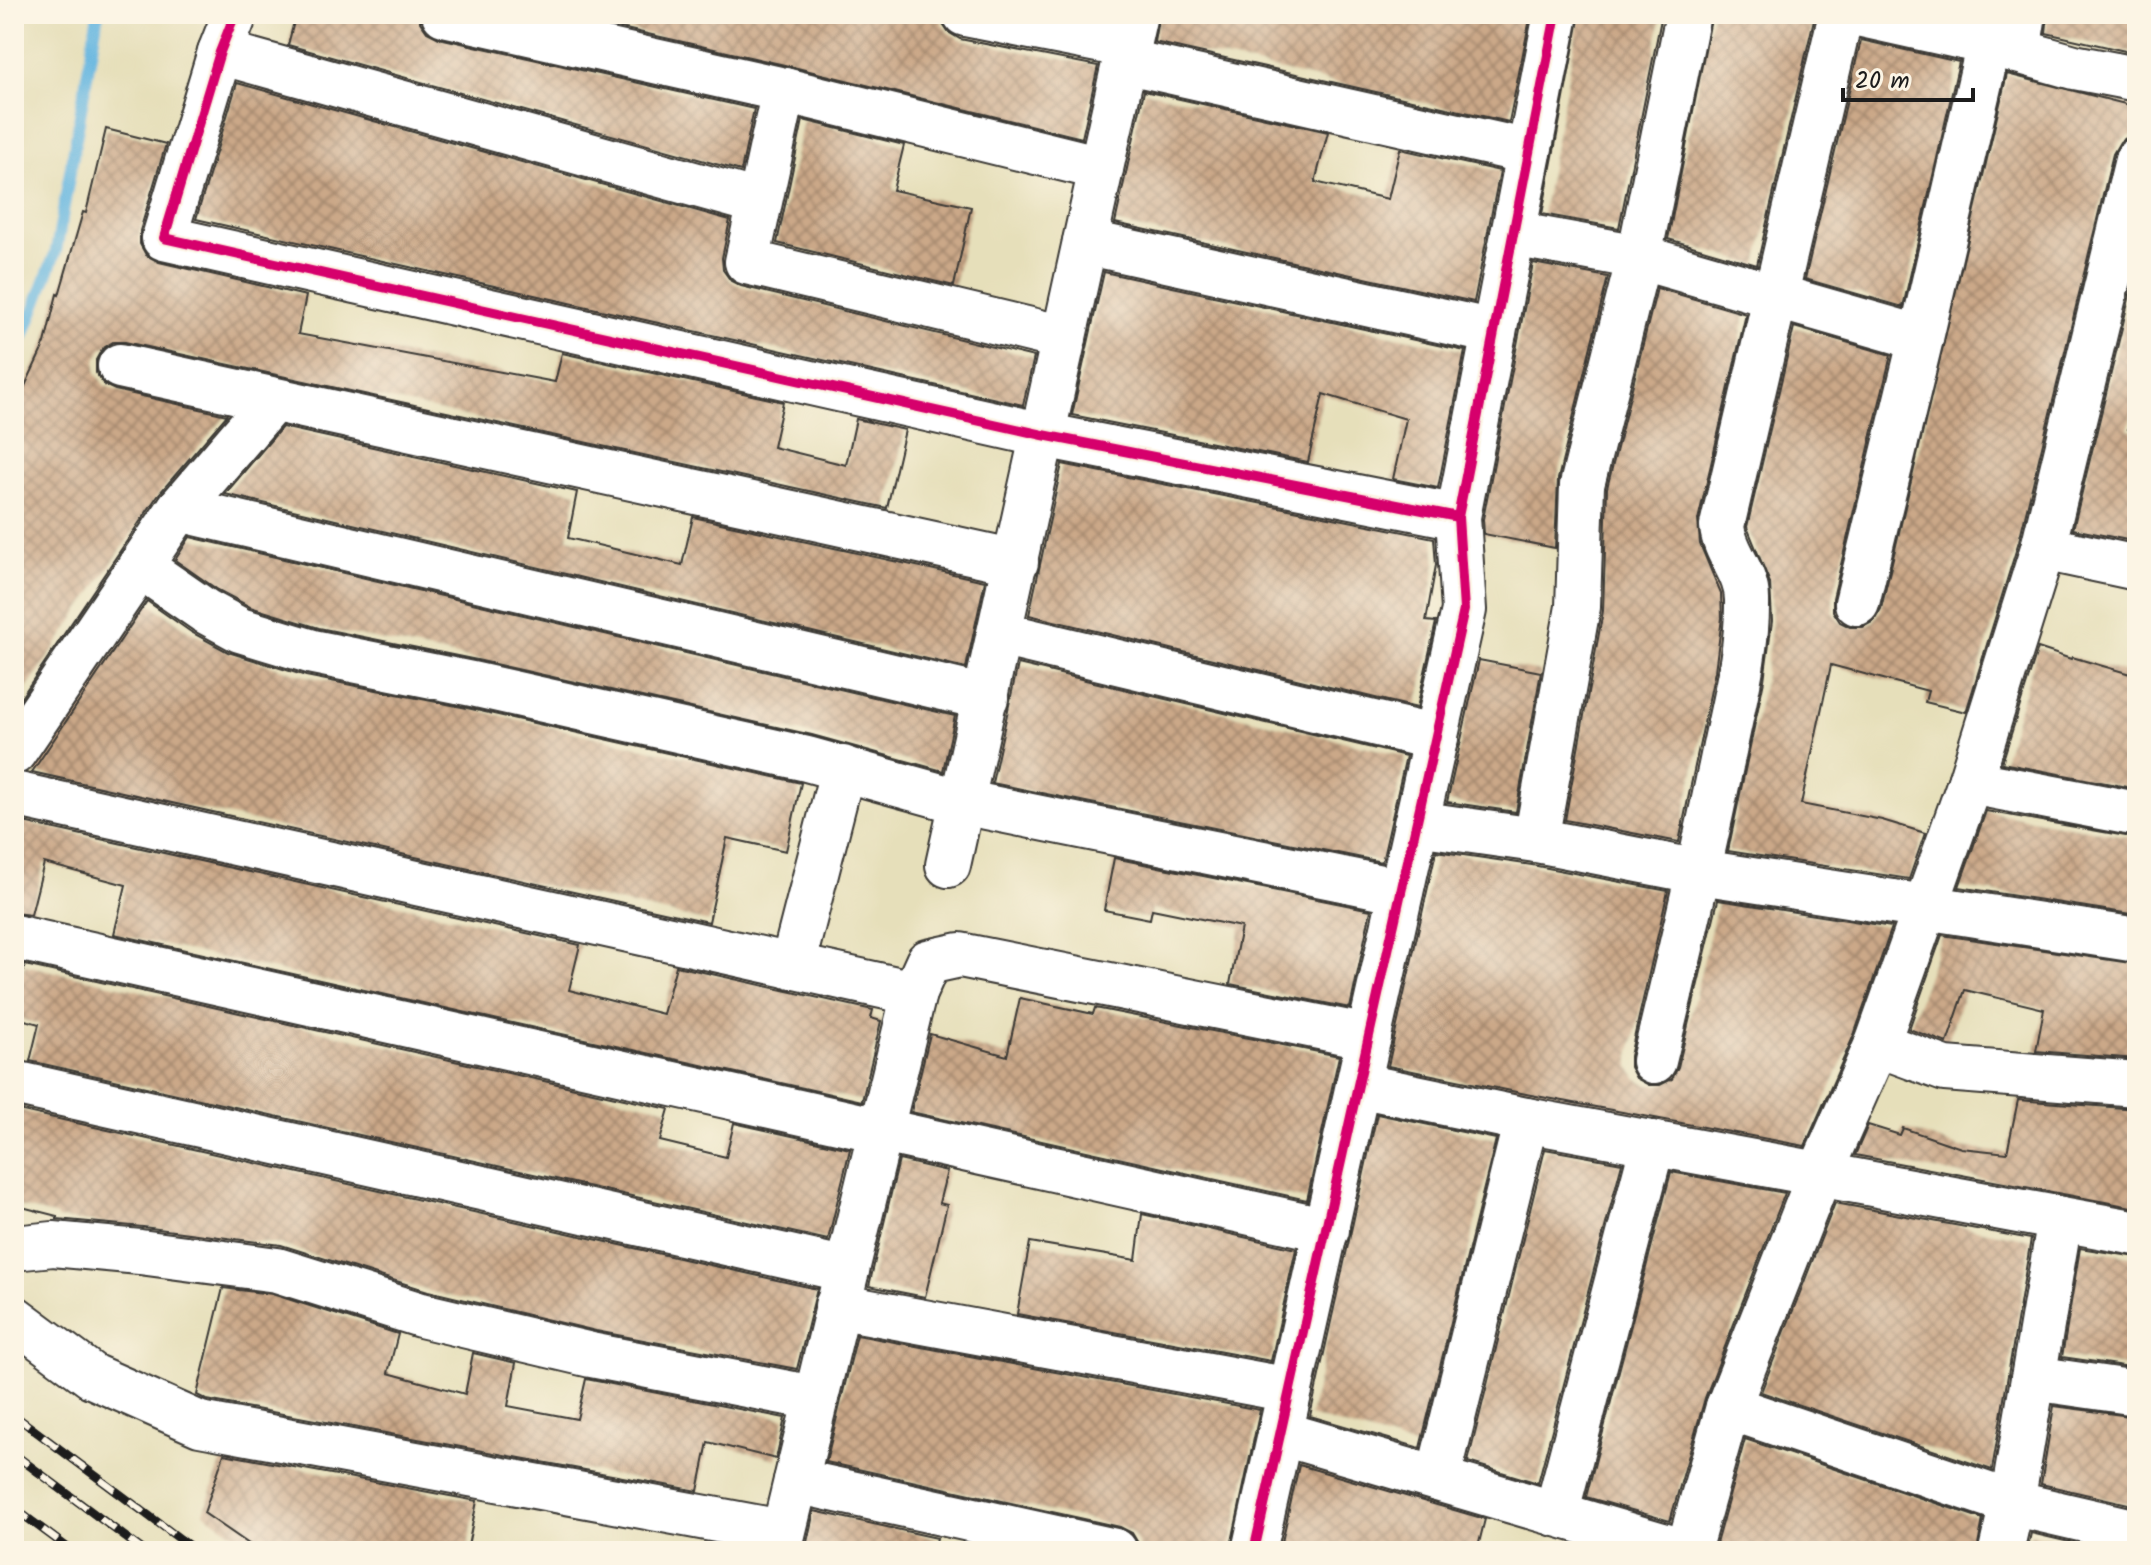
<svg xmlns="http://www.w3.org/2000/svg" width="2151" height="1565" viewBox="0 0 2151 1565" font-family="Kalam,sans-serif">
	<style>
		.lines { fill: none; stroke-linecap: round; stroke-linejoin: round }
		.stream { stroke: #65b6e0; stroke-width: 12 }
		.building { fill: url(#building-cross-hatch) }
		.minor-casing { stroke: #3a3934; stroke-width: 48 }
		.minor { stroke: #fff; stroke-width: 44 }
		.rail-casing { stroke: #1c1c1c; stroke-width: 9 }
		.rail { stroke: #fcf5e5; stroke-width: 6; stroke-dasharray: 18; stroke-linecap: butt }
		.cycleway-casing { stroke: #fcf5e5; stroke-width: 15 }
		.cycleway { stroke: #d6006c; stroke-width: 10 }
	</style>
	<defs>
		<pattern id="building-cross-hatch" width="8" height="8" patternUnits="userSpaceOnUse" patternTransform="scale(2)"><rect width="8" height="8" fill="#cba888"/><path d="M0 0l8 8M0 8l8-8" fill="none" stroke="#a4886e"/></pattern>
	</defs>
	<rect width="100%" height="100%" fill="#fcf5e5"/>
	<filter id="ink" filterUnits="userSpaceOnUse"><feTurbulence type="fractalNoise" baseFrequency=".0125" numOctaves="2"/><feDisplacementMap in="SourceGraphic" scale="16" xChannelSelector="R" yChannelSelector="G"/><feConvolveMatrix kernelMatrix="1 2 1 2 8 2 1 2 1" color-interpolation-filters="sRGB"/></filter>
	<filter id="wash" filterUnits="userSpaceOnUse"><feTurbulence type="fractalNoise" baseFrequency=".006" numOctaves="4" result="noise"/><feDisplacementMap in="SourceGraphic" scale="32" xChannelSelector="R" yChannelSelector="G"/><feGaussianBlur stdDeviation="1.8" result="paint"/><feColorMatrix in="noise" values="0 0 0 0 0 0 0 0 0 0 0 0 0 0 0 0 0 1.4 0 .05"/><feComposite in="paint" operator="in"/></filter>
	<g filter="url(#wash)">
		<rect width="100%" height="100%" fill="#e6dfba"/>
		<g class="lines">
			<!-- stream -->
			<polyline class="stream" points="14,349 25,334 56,251 98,14"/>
		</g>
		<g id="blocks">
			<!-- building -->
			<g class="building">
				<polygon points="296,14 420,14 420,22 427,32 439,38 754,109 741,171 288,45"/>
				<polygon points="559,14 941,14 942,23 948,32 960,39 1098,66 1082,138 789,66"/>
				<polygon points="1159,14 1531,14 1509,122 1154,42"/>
				<polygon points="1580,14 1662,14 1619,228 1542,214"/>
				<polygon points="1712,14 1815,15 1757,265 1668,239"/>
				<polygon points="2048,14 2137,14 2137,38 2134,53 2046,33"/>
				<polygon points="1861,40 1959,62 1903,307 1805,279"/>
				<polygon points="2007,74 2137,107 2137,136 2129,136 2120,142 2113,154 2019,541 1966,712 1925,702 1928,691 1831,665 1801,804 1882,820 1925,833 1909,879 1728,851 1764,680 1772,621 1770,583 1747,527 1794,327 1891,355 1833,598 1833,611 1840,622 1850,627 1863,627 1874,621 1881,609"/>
				<polygon points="237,83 730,220 722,258 723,270 731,281 741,286 1034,357 1023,405 196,219"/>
				<polygon points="1144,91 1328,132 1315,182 1388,199 1400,149 1500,171 1474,302 1115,223"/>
				<polygon points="803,120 904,145 893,190 971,207 954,286 777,243"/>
				<polygon points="106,129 166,144 140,231 140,244 146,255 159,262 306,296 298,334 555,382 562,353 783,402 773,447 846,465 856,419 905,430 887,508 125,342 113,342 102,349 96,360 96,373 104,385 115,390 227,415 158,495 14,708 14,405 19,399 45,343 57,294 59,295 83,212 86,213"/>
				<polygon points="1533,263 1608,277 1558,479 1555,548 1484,534 1483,519"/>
				<polygon points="2137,266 2137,398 2128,429 2137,431 2137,542 2073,529"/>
				<polygon points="1104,272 1465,351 1438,488 1393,479 1406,419 1323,394 1308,462 1072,415"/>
				<polygon points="1657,288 1746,314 1698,520 1700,544 1721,594 1722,618 1715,671 1679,842 1565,820 1603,611 1607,488"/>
				<polygon points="282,427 577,492 568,538 682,565 693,517 985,581 966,668 225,494"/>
				<polygon points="1062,464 1434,538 1436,565 1426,621 1436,622 1417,708 1029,615"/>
				<polygon points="190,537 955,716 943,771 812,735 477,660 319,628 250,607 218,590 175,560"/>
				<polygon points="147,601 191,632 228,652 306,676 467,708 801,783 786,851 727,838 709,922 32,772"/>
				<polygon points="2038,648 2071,659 2072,657 2137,676 2137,789 2002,763"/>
				<polygon points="1479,660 1541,672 1516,812 1447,802"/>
				<polygon points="1018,664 1406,756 1382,862 992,783"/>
				<polygon points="1986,811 2137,838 2137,915 1959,887"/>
				<polygon points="19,821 580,945 569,990 663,1014 676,966 873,1010 871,1018 881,1021 862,1101 114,934 126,885 44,863 31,915 14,913 14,842"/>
				<polygon points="1436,851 1532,865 1668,891 1630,1056 1630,1067 1636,1078 1649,1085 1660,1085 1672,1079 1678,1067 1718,900 1892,927 1854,1035 1805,1146 1531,1095 1388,1066"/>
				<polygon points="1114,858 1371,910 1350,1008 1230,984 1241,927 1152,909 1150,919 1104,910"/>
				<polygon points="1942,935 2137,964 2137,1059 2036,1051 2044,1009 1965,990 1947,1043 1909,1029"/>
				<polygon points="25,965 669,1109 660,1141 726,1157 734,1123 850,1149 828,1240 30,1061 39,1024 14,1017 14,1005"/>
				<polygon points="1020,998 1093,1014 1095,1008 1339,1056 1307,1200 911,1112 930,1034 1007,1056"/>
				<polygon points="2018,1100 2137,1109 2137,1208 1855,1155 1868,1125 1900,1135 1903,1128 1961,1148 2007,1153"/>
				<polygon points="14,1109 817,1289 797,1369 596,1331 428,1291 281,1245 143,1227 57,1219 57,1216 14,1205"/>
				<polygon points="1377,1114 1496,1139 1420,1448 1310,1416"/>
				<polygon points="1545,1149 1622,1163 1538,1483 1468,1462"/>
				<polygon points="899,1160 947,1171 939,1203 947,1205 925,1297 869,1286"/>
				<polygon points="1671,1172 1785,1193 1705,1398 1670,1521 1586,1497"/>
				<polygon points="1835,1203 2031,1239 1992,1470 1761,1392"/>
				<polygon points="1142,1214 1296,1249 1271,1361 1017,1314 1030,1242 1136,1260"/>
				<polygon points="2080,1248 2137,1257 2137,1368 2062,1357"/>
				<polygon points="223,1288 272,1294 398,1334 388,1373 465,1394 473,1353 516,1363 508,1406 577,1419 586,1379 785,1418 776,1459 708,1442 698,1491 207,1400 197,1395"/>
				<polygon points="857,1335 1260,1410 1230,1551 1139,1551 1138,1543 1132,1533 1120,1527 826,1462"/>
				<polygon points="2054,1406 2137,1417 2137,1506 2041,1484"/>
				<polygon points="1745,1439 1983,1519 1977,1551 1714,1551"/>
				<polygon points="224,1454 477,1501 467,1551 259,1551 204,1513"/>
				<polygon points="1299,1465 1485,1519 1477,1551 1280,1551"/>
				<polygon points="814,1511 937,1538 934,1551 805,1551"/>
				<polygon points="2031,1533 2108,1551 2027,1551"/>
			</g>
		</g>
	</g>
	<g filter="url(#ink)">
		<use href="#blocks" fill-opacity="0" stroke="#3a3934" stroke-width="2"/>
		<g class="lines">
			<!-- minor casing -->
			<g class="minor-casing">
				<g id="minor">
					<polyline points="235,14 220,52 164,238 1043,435 1458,517"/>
					<polyline points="444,14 784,90 1101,168"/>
					<polyline points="965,14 1128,46"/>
					<polyline points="1858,14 1989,43 2074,67 2137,79"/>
					<polyline points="2018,51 2024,14"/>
					<polyline points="220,52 758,202"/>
					<polyline points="1124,61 1529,152"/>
					<polyline points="784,90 747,262 1064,338"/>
					<polyline points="1513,234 1639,257 1921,338 1989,43"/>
					<polyline points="1085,242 1494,332"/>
					<polyline points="120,366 1016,562"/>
					<polyline points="179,509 986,698"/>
					<polyline points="2043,548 2137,568"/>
					<polyline points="140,566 205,611 240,630 313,652 472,684 807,759 962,802 1401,891"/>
					<polyline points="1857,603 1921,338"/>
					<polyline points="1000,634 1436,738"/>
					<polyline points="14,752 179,509 272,401"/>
					<polyline points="1970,782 2137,814"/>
					<polyline points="14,794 914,993"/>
					<polyline points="1416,823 1536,840 1578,607 1582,485 1639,257 1688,14"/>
					<polyline points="1536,840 1700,872 2137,940"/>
					<polyline points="948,865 1135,14"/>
					<polyline points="14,937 1327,1230"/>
					<polyline points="792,967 843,768"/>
					<polyline points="1877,1044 1945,1069 2137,1084"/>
					<path d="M1654,1061C1679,958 1703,855 1724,751C1734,701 1748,650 1747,600C1747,572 1724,553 1722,526L1841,14"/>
					<polyline points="14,1083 847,1270"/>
					<polyline points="1358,1085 1526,1120 2137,1233"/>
					<polyline points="14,1248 53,1244 140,1252 277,1270 421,1315 591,1355 814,1398"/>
					<polyline points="837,1306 1290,1390"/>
					<polyline points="14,1318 92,1376 200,1424 782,1532"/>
					<polyline points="2033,1378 2137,1393"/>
					<polyline points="1728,1407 2012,1503 2137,1532"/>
					<polyline points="1280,1433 1683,1551"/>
					<polyline points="1438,1479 1526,1120"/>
					<polyline points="796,1481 1115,1551"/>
					<polyline points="1556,1514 1653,1143"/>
					<polyline points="779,1551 914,993 928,962 960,955 1369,1037"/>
					<polyline points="1254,1551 1464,610 1458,517 1556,14"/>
					<polyline points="1688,1551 1728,1407 1820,1173 1877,1044 1970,782 2043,548 2137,160"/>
					<polyline points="2001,1551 2012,1503 2060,1219"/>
				</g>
			</g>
			<!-- minor -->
			<use href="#minor" class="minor"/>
			<!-- rail casing -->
			<g class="rail-casing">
				<g id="rail">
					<polyline points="14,1415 196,1551"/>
					<polyline points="14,1454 144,1551"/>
					<polyline points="14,1508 72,1551"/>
				</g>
			</g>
			<!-- rail -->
			<use href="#rail" class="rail"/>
			<!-- cycleway casing -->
			<g class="cycleway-casing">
				<g id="cycleway">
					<polyline points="235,14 220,52 164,238 1043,435 1458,517"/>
					<polyline points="1254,1551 1464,610 1458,517 1556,14"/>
				</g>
			</g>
			<!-- cycleway -->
			<use href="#cycleway" class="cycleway"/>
		</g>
	</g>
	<!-- margin -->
	<rect width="2151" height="1565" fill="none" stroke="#fcf5e5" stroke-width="48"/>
	<!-- scale -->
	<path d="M1843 88v12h130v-12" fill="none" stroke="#1c1c1c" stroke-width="4"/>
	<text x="1855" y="88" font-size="24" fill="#1c1c1c" stroke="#fcf5e5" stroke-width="6" paint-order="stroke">20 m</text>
</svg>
